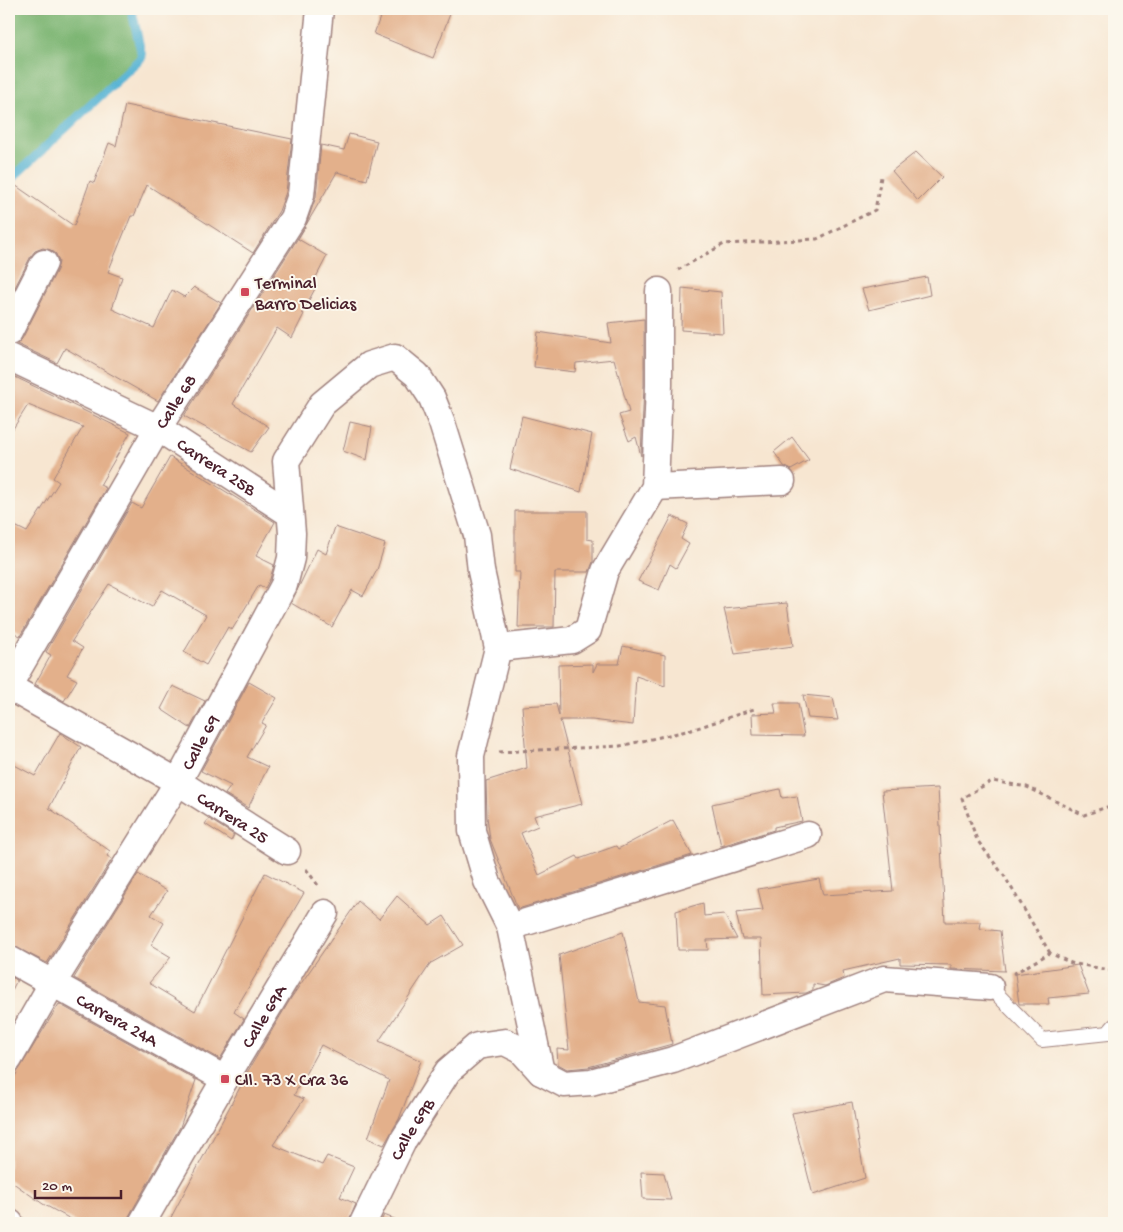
<svg xmlns="http://www.w3.org/2000/svg" width="1123" height="1232" viewBox="0 0 1123 1232" font-family="'Gochi Hand',sans-serif">
	<style>
		.forest { fill: #7cb572; stroke: #636a4e }
		.lines { fill: none; stroke-linecap: round; stroke-linejoin: round }
		.stream { stroke: #55b2d3; stroke-width: 9 }
		.building { fill: #e3b08b }
		.lane-casing { stroke: #a0827e; stroke-width: 16 }
		.street-casing { stroke: #a0827e; stroke-width: 29 }
		.path { stroke: #a0827e; stroke-width: 3; stroke-dasharray: 4 4; stroke-linecap: butt }
		.lane { stroke: #fff; stroke-width: 14 }
		.street { stroke: #fff; stroke-width: 26 }
		.poi-dot { fill: #d1495b; stroke: #fbf7ec; stroke-width: 2 }
		.labels { text-anchor: middle; stroke-width: 4; stroke-linejoin: round; paint-order: stroke }
		.poi-label { font-size: 18px; fill: #4a1f2b; stroke: #fbf7ec; text-anchor: start }
		.street-label { font-size: 18px; fill: #4a1f2b; stroke: #fbf7ec }
	</style>
	<rect width="100%" height="100%" fill="#fbf7ec"/>
	<filter id="ink" filterUnits="userSpaceOnUse"><feTurbulence type="fractalNoise" baseFrequency=".02" numOctaves="2"/><feDisplacementMap in="SourceGraphic" scale="10" xChannelSelector="R" yChannelSelector="G"/><feConvolveMatrix kernelMatrix="1 2 1 2 8 2 1 2 1" color-interpolation-filters="sRGB"/></filter>
	<filter id="wash" filterUnits="userSpaceOnUse"><feTurbulence type="fractalNoise" baseFrequency=".0096" numOctaves="4" result="noise"/><feDisplacementMap in="SourceGraphic" scale="20" xChannelSelector="R" yChannelSelector="G"/><feGaussianBlur stdDeviation="1.12" result="paint"/><feColorMatrix in="noise" values="0 0 0 0 0 0 0 0 0 0 0 0 0 0 0 0 0 1.4 0 .05"/><feComposite in="paint" operator="in"/></filter>
	<g filter="url(#wash)">
		<rect width="100%" height="100%" fill="#f7e6d1"/>
		<!-- forest -->
		<polygon class="forest" points="9,9 135,9 132,11 142,57 9,180"/>
		<g class="lines">
			<!-- stream -->
			<polyline class="stream" points="9,181 142,57 132,11 135,9"/>
		</g>
		<g id="blocks">
			<!-- building -->
			<g class="building">
				<polygon points="383,9 452,9 433,58 374,34"/>
				<polygon points="125,105 292,139 286,192 279,211 253,253 147,185 134,216 131,216 108,272 122,277 112,309 154,328 172,290 184,297 194,287 221,303 158,401 65,348 57,363 17,344 22,339 57,270 59,262 56,254 51,250 43,248 35,251 31,256 9,299 9,181 74,226 90,181 94,183 109,143 116,146"/>
				<polygon points="349,134 377,141 367,180 337,172 306,225 316,197 321,145 344,150"/>
				<polygon points="916,152 942,177 918,201 892,171"/>
				<polygon points="305,227 298,239 327,256 313,283 317,285 302,313 304,314 292,338 277,328 233,404 269,427 251,452 184,416"/>
				<polygon points="927,277 930,295 869,310 862,289"/>
				<polygon points="682,288 721,292 723,333 681,330"/>
				<polygon points="644,319 644,385 641,456 636,437 629,441 619,415 629,412 614,359 576,363 575,372 534,367 538,332 611,343 608,323"/>
				<polygon points="9,374 130,433 100,485 106,488 20,636 9,630 9,523 27,532 59,482 53,478 83,427 28,405 9,435"/>
				<polygon points="522,416 592,434 581,492 510,469"/>
				<polygon points="350,422 372,427 367,460 343,451"/>
				<polygon points="792,437 809,460 791,470 784,466 774,452"/>
				<polygon points="170,457 275,522 256,556 274,565 270,579 265,588 259,585 232,630 228,627 206,665 184,652 206,615 162,590 152,607 109,584 72,641 83,648 67,675 77,680 64,701 35,684 51,655 46,652 132,503 141,508"/>
				<polygon points="515,511 587,511 587,539 593,540 593,562 589,572 555,572 554,627 518,627 520,572 515,572"/>
				<polygon points="672,516 688,524 681,539 689,544 676,568 670,564 659,590 638,581"/>
				<polygon points="335,527 385,544 377,570 363,596 352,590 332,627 291,603 317,549 326,554"/>
				<polygon points="787,603 793,646 735,654 724,609"/>
				<polygon points="623,646 665,655 665,686 636,676 633,725 592,720 560,720 582,804 534,816 538,826 521,833 539,875 577,856 579,859 616,846 618,849 673,820 692,855 518,909 490,839 487,817 486,781 527,768 522,706 556,704 559,716 558,665 593,664 593,672 597,664 619,664"/>
				<polygon points="249,682 277,698 262,723 266,725 247,757 268,767 248,808 225,794 231,786 201,771"/>
				<polygon points="173,686 205,701 190,728 161,709"/>
				<polygon points="803,695 833,698 838,720 808,718"/>
				<polygon points="774,703 798,703 804,736 753,735 752,714 776,713"/>
				<polygon points="60,733 81,747 49,808 110,851 107,856 112,859 47,963 9,944 9,762 35,776"/>
				<polygon points="938,788 945,922 981,922 980,929 1000,931 1005,971 951,969 951,965 900,964 900,958 843,971 844,978 825,986 813,984 813,990 806,993 763,995 761,939 742,939 736,913 763,910 758,889 819,879 823,895 893,891 882,791"/>
				<polygon points="780,789 782,798 797,796 802,821 774,827 774,830 721,846 712,804"/>
				<polygon points="209,819 234,835 231,841 205,824"/>
				<polygon points="265,873 304,893 234,1012 244,1019 220,1059 74,978 138,874 167,891 151,915 164,923 151,945 171,957 149,983 195,1011"/>
				<polygon points="397,896 430,925 444,916 463,945 431,963 379,1041 421,1061 399,1119 384,1145 368,1138 389,1080 321,1045 294,1095 304,1099 273,1145 322,1165 327,1156 354,1167 340,1197 356,1204 348,1223 168,1223 246,1076 245,1076 291,998 358,901 379,919"/>
				<polygon points="703,903 704,916 724,914 737,939 707,940 708,950 678,950 676,911"/>
				<polygon points="623,932 639,1002 665,1005 672,1044 588,1067 567,1069 558,1064 557,1049 569,1050 559,955"/>
				<polygon points="1078,965 1089,994 1048,998 1049,1004 1019,1004 1015,974"/>
				<polygon points="9,976 17,980 9,996"/>
				<polygon points="59,1004 196,1080 180,1127 129,1216 127,1223 78,1223 43,1204 9,1180 9,1086"/>
				<polygon points="852,1102 865,1178 813,1195 792,1113"/>
				<polygon points="641,1172 664,1173 671,1200 643,1199"/>
				<polygon points="384,1215 402,1222 402,1223 380,1223"/>
			</g>
		</g>
	</g>
	<g filter="url(#ink)">
		<use href="#blocks" fill-opacity="0" stroke="#a0827e" stroke-width="1"/>
		<g class="lines">
			<!-- lane casing -->
			<g class="lane-casing">
				<polyline id="lane" points="990,987 1042,1040 1108,1033 1114,1026"/>
			</g>
			<!-- street casing -->
			<g class="street-casing">
				<g id="street">
					<polyline points="9,332 44,263"/>
					<path id="s1" d="M9,357L158,428L289,513"/>
					<polyline points="655,487 782,481"/>
					<polyline points="498,648 572,640 588,630 605,571 655,487 659,385 659,291"/>
					<path id="s2" d="M9,685L158,428L293,218L301,195L320,9"/>
					<path id="s3" d="M9,687L178,782L287,851"/>
					<polyline points="510,927 808,835"/>
					<path id="s4" d="M9,959L225,1079"/>
					<path id="s5" d="M9,1059L52,984L178,782L284,585L291,558L292,533L286,461L322,404L369,365L395,357L417,375L432,398L442,423L477,535L481,571L498,648L471,756L472,831L487,881L510,927L541,1072"/>
					<polyline points="9,1223 10,1223"/>
					<path id="s6" d="M142,1223L225,1079L325,913"/>
					<path id="s7" d="M363,1223L404,1139L448,1071L477,1046L505,1042L521,1050L541,1072L564,1084L591,1082L673,1060L884,979L990,987"/>
				</g>
			</g>
			<!-- path -->
			<g class="path">
				<polyline points="678,270 724,244 817,239 875,210 881,177"/>
				<polyline points="499,752 620,746 691,730 754,709"/>
				<polyline points="306,869 320,888"/>
				<polyline points="1050,953 1005,877 977,840 962,798 992,781 1027,787 1084,815 1107,807 1114,808"/>
				<polyline points="1013,974 1050,953 1071,963 1114,971"/>
			</g>
			<!-- lane -->
			<use href="#lane" class="lane"/>
			<!-- street -->
			<use href="#street" class="street"/>
		</g>
	</g>
	<!-- markers -->
	<g class="poi-dot">
		<rect x="240" y="287" width="10" height="10" rx="2.5"/>
		<rect x="220" y="1074" width="10" height="10" rx="2.5"/>
	</g>
	<g class="labels">
		<!-- poi labels -->
		<g class="poi-label">
			<text x="255" y="288">Terminal<tspan x="255" dy="21">Barro Delicias</tspan></text>
			<text x="235" y="1085">Cll. 73 X Cra 36</text>
		</g>
		<!-- street labels -->
		<g class="street-label">
			<text dy="6" stroke="none"><textPath href="#s2" startOffset="329">Calle 68</textPath></text>
			<text dy="6" stroke="none"><textPath href="#s1" startOffset="235">Carrera 25B</textPath></text>
			<text dy="6" stroke="none"><textPath href="#s5" startOffset="370">Calle 69</textPath></text>
			<text dy="6" stroke="none"><textPath href="#s3" startOffset="259">Carrera 25</textPath></text>
			<text dy="6" stroke="none"><textPath href="#s6" startOffset="240">Calle 69A</textPath></text>
			<text dy="6" stroke="none"><textPath href="#s4" startOffset="124">Carrera 24A</textPath></text>
			<text dy="6" stroke="none"><textPath href="#s7" startOffset="106">Calle 69B</textPath></text>
		</g>
	</g>
	<!-- margin -->
	<rect width="1123" height="1232" fill="none" stroke="#fbf7ec" stroke-width="30"/>
	<!-- scale -->
	<path d="M35 1190v8h86v-8" fill="none" stroke="#4a1f2b" stroke-width="2.5"/>
	<text x="42" y="1190" font-size="15" fill="#4a1f2b" stroke="#fbf7ec" stroke-width="4" paint-order="stroke">20 m</text>
</svg>
